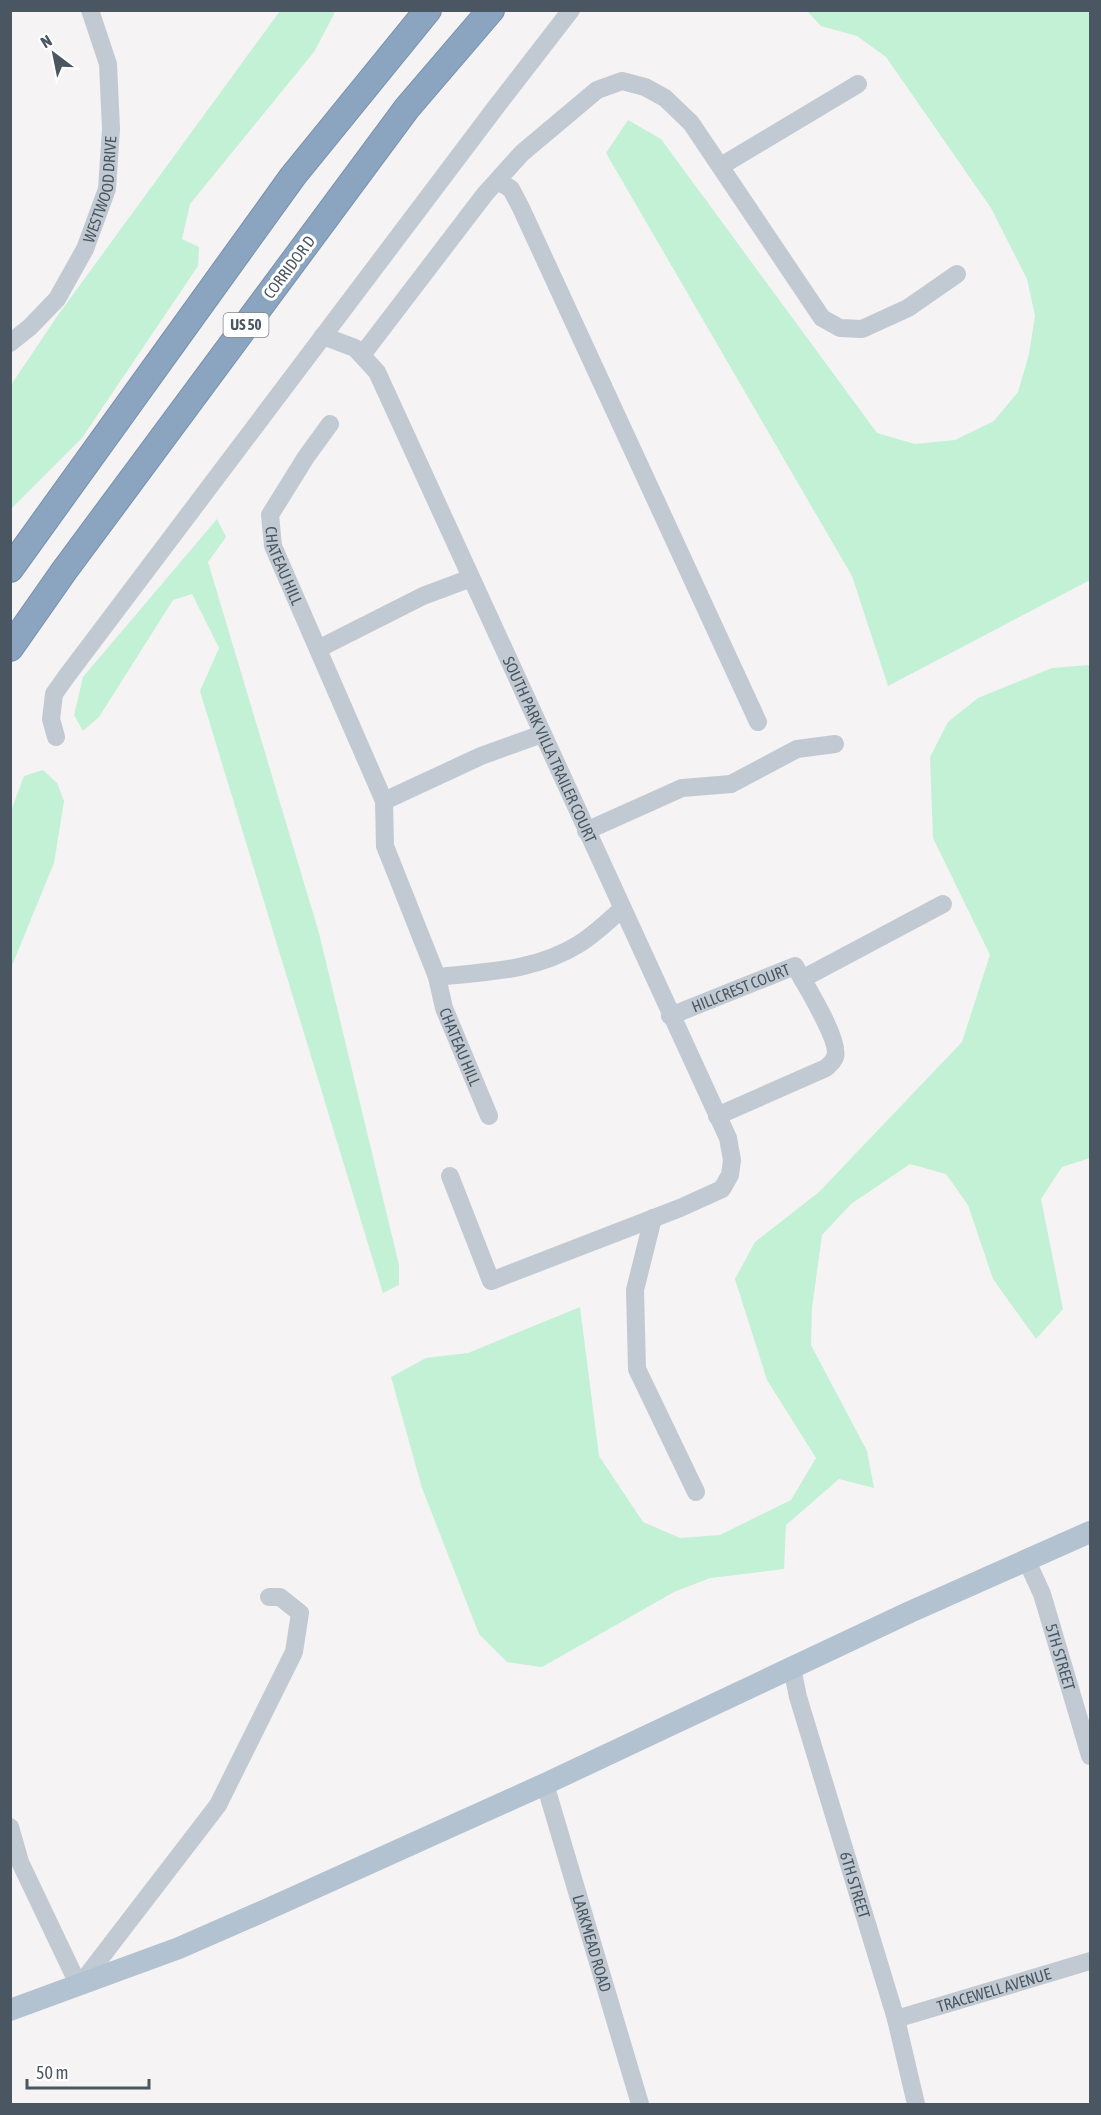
<svg xmlns="http://www.w3.org/2000/svg" width="1101" height="2115" viewBox="0 0 1101 2115" font-family="'Asap Condensed',sans-serif">
	<style>
		.green { fill: #c3f1d5 }
		.lines { fill: none; stroke-linecap: round; stroke-linejoin: round }
		.highway-casing { stroke: #7690ad; stroke-width: 28 }
		.minor { stroke: #c1cad2; stroke-width: 18 }
		.major { stroke: #b3c2d1; stroke-width: 22 }
		.highway { stroke: #8ba5c1; stroke-width: 26 }
		.labels { text-anchor: middle; stroke-width: 6; stroke-linejoin: round; paint-order: stroke }
		.shield { fill: #fff; stroke: #808990; stroke-width: 1.5 }
		.shield-label { font-size: 15px; font-weight: bold; fill: #4a5661 }
		.street-label { font-size: 16px; fill: #4a5661; stroke: #fff }
	</style>
	<rect width="100%" height="100%" fill="#f5f3f3"/>
	<!-- green -->
	<g class="green">
		<polygon points="280,11 334,11 334,14 314,52 190,204 182,239 199,247 198,266 82,438 11,509 11,385 58,315"/>
		<polygon points="807,11 1090,11 1090,580 888,686 852,576 606,153 628,120 661,139 877,433 915,444 955,440 994,421 1018,392 1029,354 1035,316 1027,279 991,208 886,57 857,36 821,26"/>
		<polygon points="217,519 226,537 208,562 319,933 399,1265 399,1285 383,1293 200,691 219,648 192,594 173,600 99,717 83,731 74,715 83,677"/>
		<polygon points="1090,665 1090,1158 1062,1167 1041,1199 1063,1309 1036,1339 993,1279 968,1205 946,1174 910,1164 851,1204 822,1235 812,1308 811,1345 867,1451 874,1488 839,1479 786,1525 784,1569 710,1578 674,1592 542,1667 507,1662 479,1634 422,1488 391,1377 426,1358 468,1353 580,1307 599,1456 643,1522 680,1538 720,1535 791,1500 816,1458 767,1380 735,1279 755,1242 819,1192 962,1042 990,955 933,838 930,757 948,722 978,698 1052,668"/>
		<polygon points="43,770 57,783 64,801 54,863 11,968 11,811 24,776"/>
	</g>
	<g class="lines">
		<!-- highway casing -->
		<g class="highway-casing">
			<g id="highway">
				<polyline points="10,569 293,176 428,10"/>
				<polyline points="10,648 64,571 407,108 491,10"/>
			</g>
		</g>
		<!-- minor -->
		<g class="minor">
			<polyline points="721,166 858,84"/>
			<polyline points="498,181 511,189 521,208 758,722"/>
			<path id="s1" d="M323,336L355,348L377,372L728,1138L732,1160L730,1175L722,1189L680,1208L491,1281L450,1176"/>
			<path id="s2" d="M10,343L30,327L57,299L85,249L107,189L111,129L108,64L90,10"/>
			<polyline points="362,355 485,194 522,153 597,90 622,81 645,87 665,98 691,123 822,318 840,328 862,329 908,308 957,274"/>
			<path id="s3" d="M330,424L306,457L270,515L273,546L384,801L385,846L437,977L444,1008L489,1116"/>
			<polyline points="318,649 423,596 471,578"/>
			<polyline points="56,737 51,719 54,694 66,677 496,107 571,10"/>
			<polyline points="384,801 481,756 542,734"/>
			<polyline points="586,831 682,788 731,784 797,749 835,744"/>
			<path d="M437,977C486,972 536,971 579,944C594,935 608,921 622,909"/>
			<polyline points="802,979 943,904"/>
			<path id="s4" d="M670,1016L795,966C804,983 841,1041 835,1057C834,1061 829,1065 826,1068L717,1116"/>
			<polyline points="653,1218 635,1290 637,1369 696,1492"/>
			<path id="s5" d="M1026,1559L1042,1594L1090,1756"/>
			<path id="s6" d="M792,1668L798,1697L896,2019L916,2104"/>
			<path id="s7" d="M545,1784L640,2104"/>
			<polyline points="10,1827 20,1862 79,1986 218,1805 294,1652 300,1613 280,1597 269,1597"/>
			<path id="s8" d="M896,2019L1090,1961"/>
		</g>
		<!-- major -->
		<polyline class="major" points="10,2010 179,1948 268,1909 545,1784 910,1612 1090,1532"/>
		<!-- highway -->
		<use href="#highway" class="highway"/>
	</g>
	<g class="labels">
		<!-- shield labels -->
		<rect class="shield" x="223.5" y="313" width="45" height="24" rx="4.5"/>
		<g class="shield-label">
			<text x="246" y="330">US 50</text>
		</g>
		<!-- street labels -->
		<g class="street-label">
			<text dy="6" stroke="none"><textPath href="#s2" startOffset="184">WESTWOOD DRIVE</textPath></text>
			<text transform="translate(289 267) rotate(-53)" y="6">CORRIDOR D</text>
			<text dy="6" stroke="none"><textPath href="#s3" startOffset="162">CHATEAU HILL</textPath></text>
			<text dy="6" stroke="none"><textPath href="#s1" startOffset="482">SOUTH PARK VILLA TRAILER COURT</textPath></text>
			<text dy="6" stroke="none"><textPath href="#s4" startOffset="76">HILLCREST COURT</textPath></text>
			<text dy="6" stroke="none"><textPath href="#s3" startOffset="678">CHATEAU HILL</textPath></text>
			<text dy="6" stroke="none"><textPath href="#s5" startOffset="104">5TH STREET</textPath></text>
			<text dy="6" stroke="none"><textPath href="#s6" startOffset="226">6TH STREET</textPath></text>
			<text dy="6" stroke="none"><textPath href="#s7" startOffset="166">LARKMEAD ROAD</textPath></text>
			<text dy="6" stroke="none"><textPath href="#s8" startOffset="102">TRACEWELL AVENUE</textPath></text>
		</g>
	</g>
	<!-- border -->
	<rect width="1101" height="2115" fill="none" stroke="#4a5661" stroke-width="24"/>
	<!-- north arrow -->
	<g transform="translate(54 54) rotate(328)" stroke="#ffffff" stroke-width="4.5" paint-order="stroke">
	<path d="M0-4.5L10 22L0 15L-10 22Z" fill="#4a5661"/>
	<text y="-9" font-size="16" font-weight="bold" text-anchor="middle" fill="#4a5661">N</text>
	</g>
	<!-- scale -->
	<path d="M27 2079v9h122v-9" fill="none" stroke="#4a5661" stroke-width="3"/>
	<text x="36" y="2079" font-size="18" fill="#4a5661" stroke="#ffffff" stroke-width="4.5" paint-order="stroke">50 m</text>
</svg>
